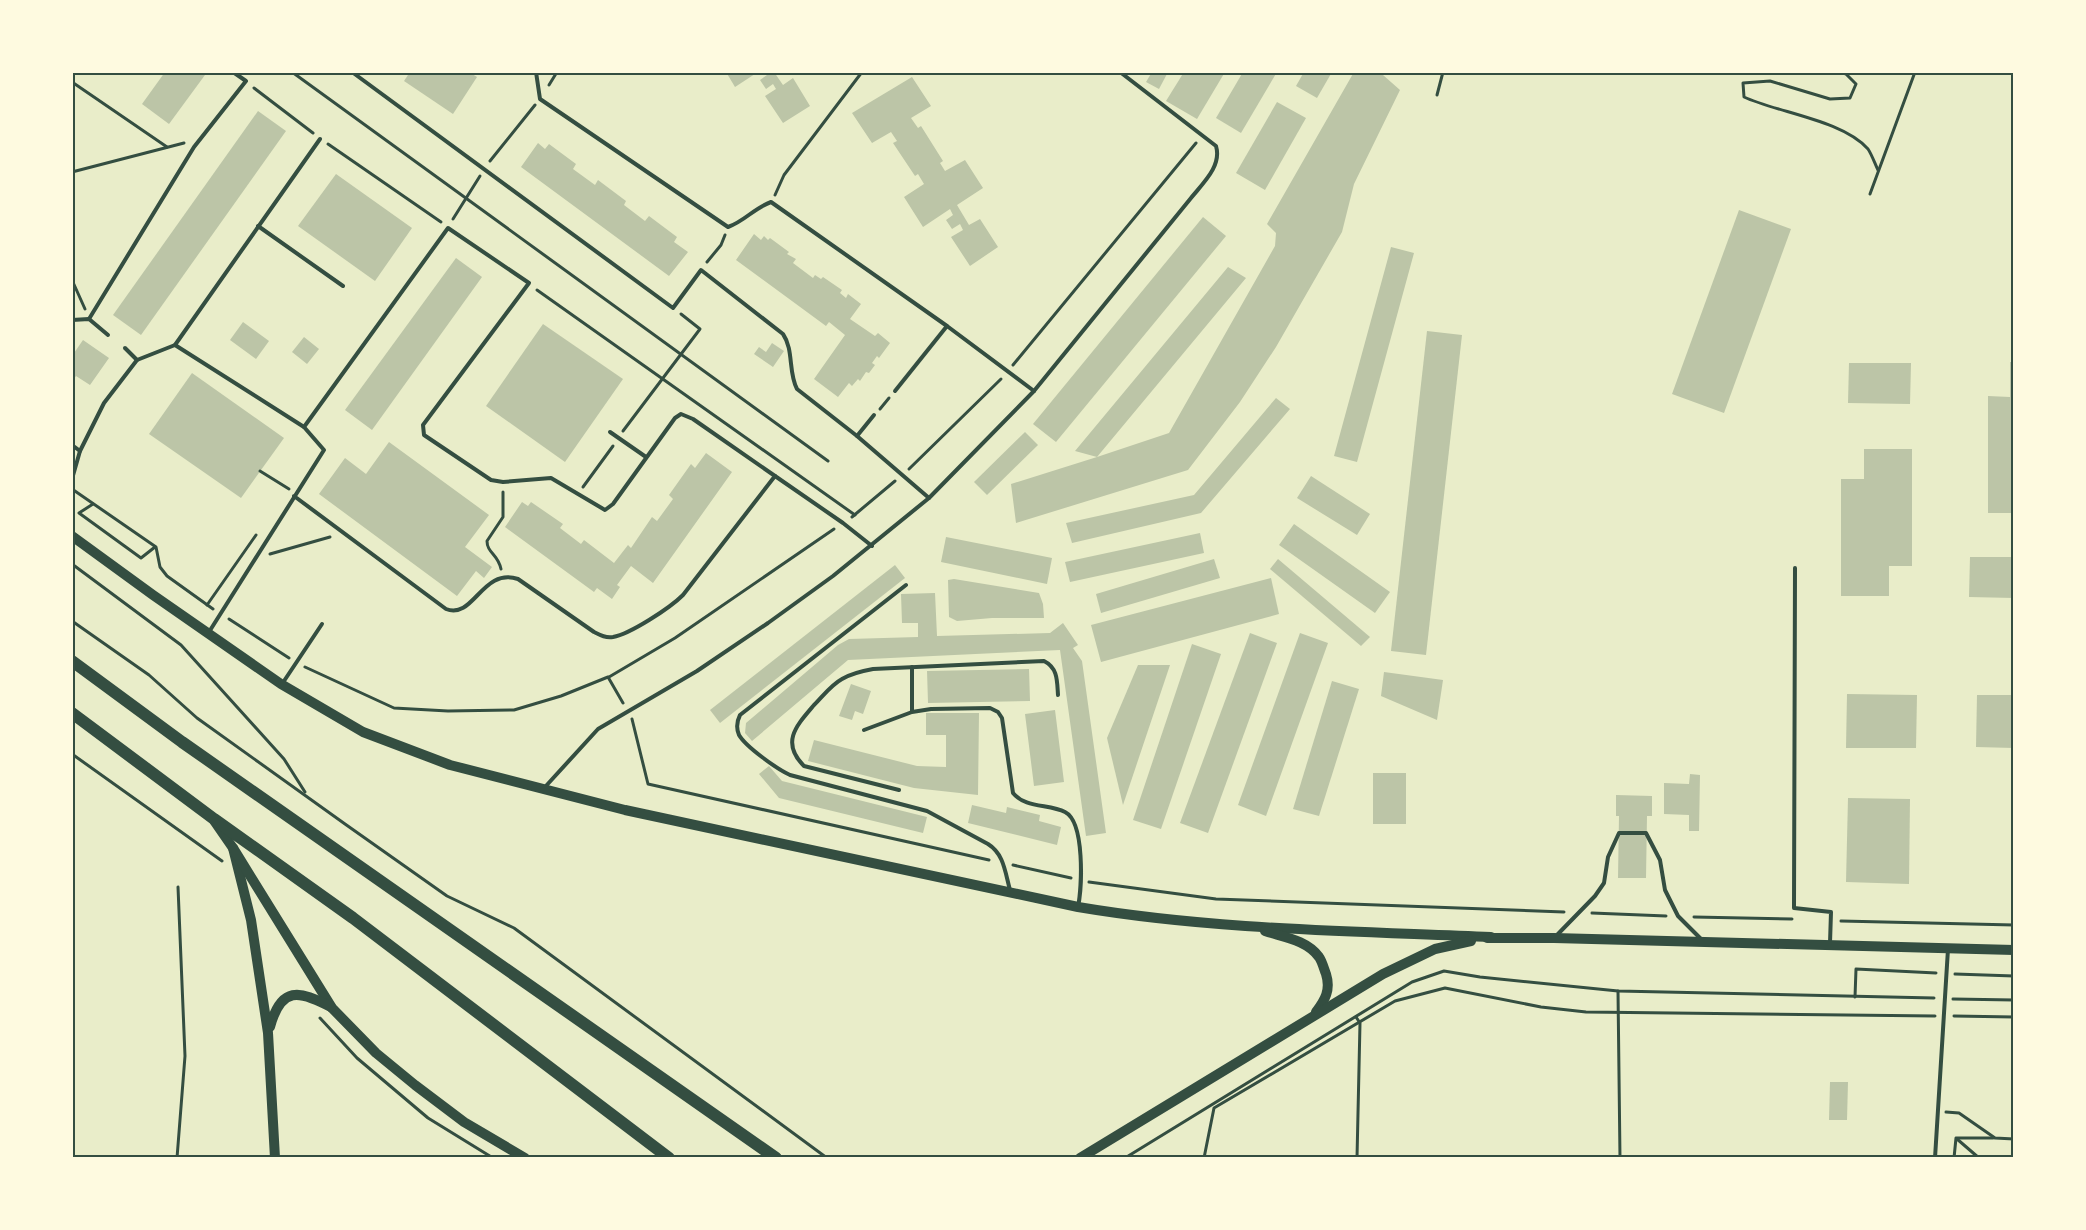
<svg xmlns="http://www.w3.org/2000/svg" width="2086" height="1230" viewBox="0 0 2086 1230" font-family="Lora,serif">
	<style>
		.building { fill: #bcc5a7 }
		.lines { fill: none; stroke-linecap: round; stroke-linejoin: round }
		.path { stroke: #344e41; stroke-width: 3 }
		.service { stroke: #344e41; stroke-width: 4 }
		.secondary { stroke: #344e41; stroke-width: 10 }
		.primary { stroke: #344e41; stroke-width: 12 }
		.neatline { fill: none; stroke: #344e41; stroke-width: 2 }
	</style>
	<rect width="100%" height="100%" fill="#e9edc9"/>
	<!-- building -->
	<g class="building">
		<polygon points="165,72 202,72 205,75 169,124 142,104"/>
		<polygon points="410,72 469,72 477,77 453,114 404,81"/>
		<polygon points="726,72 758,72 735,87"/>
		<polygon points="765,72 774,72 783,85 793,78 810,106 783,123 765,96 776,89 773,84 766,89 760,80 767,75"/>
		<polygon points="1152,72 1168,72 1159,89 1146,82"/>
		<polygon points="1184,72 1225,72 1197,119 1166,101"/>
		<polygon points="1243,72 1277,72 1241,133 1216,118"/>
		<polygon points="1304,72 1332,72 1317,98 1296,86"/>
		<polygon points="1354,72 1384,72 1383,75 1400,90 1354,184 1342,232 1276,347 1240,402 1188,470 1016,523 1011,484 1097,457 1075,451 1228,267 1246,278 1097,457 1169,433 1275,246 1276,233 1267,224"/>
		<polygon points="912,77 931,106 911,118 918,128 921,126 943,161 940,163 945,171 965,160 983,188 957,205 969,225 980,219 998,247 970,266 951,237 963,230 960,224 952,229 946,220 953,215 950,209 923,227 904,197 924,184 918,174 915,176 893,143 897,141 891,132 872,143 852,113"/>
		<polygon points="1277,102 1306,118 1265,190 1236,173"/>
		<polygon points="258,111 286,131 141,335 113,315"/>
		<polygon points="538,143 545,149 549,144 576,164 573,169 595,185 598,180 626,201 624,205 645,221 649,216 677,237 674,242 688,252 669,276 521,167"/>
		<polygon points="336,174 412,228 375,281 298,226"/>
		<polygon points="1739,210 1791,229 1724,413 1672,394"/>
		<polygon points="1203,217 1226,236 1056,442 1033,424"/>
		<polygon points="754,234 761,240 764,236 768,240 770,238 789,252 787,254 796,259 793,263 813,278 815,275 821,279 823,277 842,290 840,293 846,298 848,294 861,304 850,319 875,336 878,333 890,343 879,358 877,356 872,363 875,365 869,373 866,372 860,381 858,379 852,386 849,383 838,397 814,379 845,335 829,322 826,326 736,260"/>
		<polygon points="1391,247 1414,253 1357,462 1334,456"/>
		<polygon points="456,258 482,277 372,430 345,410"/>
		<polygon points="243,322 269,341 256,359 230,340"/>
		<polygon points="543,324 623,379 565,462 486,406"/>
		<polygon points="1427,331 1462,335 1426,655 1391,651"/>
		<polygon points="304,337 319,349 307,364 292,352"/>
		<polygon points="83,340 109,358 90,385 76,376 72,382 72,356"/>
		<polygon points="772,343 784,351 773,367 754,354 759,347 766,352"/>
		<polygon points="2010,362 2014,362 2014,513 1988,513 1988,396 2010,397"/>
		<polygon points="1849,363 1911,363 1910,404 1848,403"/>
		<polygon points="192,373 284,438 241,498 149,434"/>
		<polygon points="1276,398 1290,409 1201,513 1072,543 1066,523 1194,495"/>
		<polygon points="1025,432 1038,445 987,495 974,482"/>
		<polygon points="389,442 489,515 465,547 492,567 484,578 476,571 457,596 319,494 345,458 366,474"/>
		<polygon points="1864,449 1912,449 1912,566 1889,566 1889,596 1841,596 1841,479 1864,479"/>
		<polygon points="706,453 732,472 653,583 631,566 617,585 620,587 612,599 597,588 594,592 505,527 522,502 528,506 531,502 563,524 560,528 581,544 584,540 614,563 628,545 631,548 652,517 657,521 673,499 669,495 691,464 695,468"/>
		<polygon points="1311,476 1370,514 1357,535 1297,498"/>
		<polygon points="1294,524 1390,592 1375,613 1279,545"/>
		<polygon points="1200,533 1204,553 1070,582 1065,562"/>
		<polygon points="946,537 1052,558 1047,584 941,562"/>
		<polygon points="1970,557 2014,557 2014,598 1969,597"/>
		<polygon points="1214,559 1220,578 1101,613 1096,594"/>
		<polygon points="1278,559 1370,637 1361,646 1270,569"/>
		<polygon points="895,565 905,578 720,723 710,710"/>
		<polygon points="1271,578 1279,614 1101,662 1091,625"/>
		<polygon points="954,579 1039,593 1043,604 1044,618 992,618 957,621 949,617 948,580"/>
		<polygon points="935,593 937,636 1050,633 1063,623 1078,645 1073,648 1082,661 1106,833 1086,836 1060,650 848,660 752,741 745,733 746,723 838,645 849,639 918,637 918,623 902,623 901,594"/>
		<polygon points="1250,633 1277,643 1208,833 1180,823"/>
		<polygon points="1300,633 1328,643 1266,816 1238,805"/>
		<polygon points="1192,644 1221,654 1161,829 1133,820"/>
		<polygon points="1138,665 1170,665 1123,805 1107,738"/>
		<polygon points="1029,669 1030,701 928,703 927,671"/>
		<polygon points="1384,672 1443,680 1437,720 1381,696"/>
		<polygon points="1332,681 1359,689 1319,816 1293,809"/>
		<polygon points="851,684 871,691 863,714 855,711 852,720 839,716"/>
		<polygon points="1847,694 1917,695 1916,748 1846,748"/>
		<polygon points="1977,695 2014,695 2014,748 1976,747"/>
		<polygon points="1055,710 1064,782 1034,786 1025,714"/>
		<polygon points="926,713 979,713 978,795 914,788 808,761 814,740 917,766 946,767 946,735 926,735"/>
		<polygon points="769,766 782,781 927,817 923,833 779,798 759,774"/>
		<rect x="1373" y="773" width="33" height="51"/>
		<polygon points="1690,774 1700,775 1699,831 1689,831 1689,815 1664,814 1664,783 1689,784"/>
		<polygon points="1616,795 1652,796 1652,816 1647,816 1646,878 1618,878 1619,816 1616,816"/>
		<polygon points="1848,798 1910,799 1909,884 1846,882"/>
		<polygon points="972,805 1006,813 1007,807 1040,815 1039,821 1061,827 1057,845 968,823"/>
		<polygon points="1830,1082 1848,1082 1847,1120 1829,1120"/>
	</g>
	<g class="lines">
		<!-- path -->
		<g class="path">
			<polyline points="292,72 828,461"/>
			<path d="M1841,72L1846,74L1856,84L1850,98L1830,99L1770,81L1743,83L1744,97C1779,113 1842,120 1868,149C1872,155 1875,164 1878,170"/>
			<polyline points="72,82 167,147"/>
			<polyline points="549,85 557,72"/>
			<polyline points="254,88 313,133"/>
			<polyline points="1437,95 1443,72"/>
			<polyline points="328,144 441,222"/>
			<polyline points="490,161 535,105"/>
			<polyline points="72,172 184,143"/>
			<polyline points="1870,194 1915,72"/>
			<polyline points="775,195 784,175 862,72"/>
			<polyline points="453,219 480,176"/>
			<polyline points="707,262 721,245 725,235"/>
			<polyline points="72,280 85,309"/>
			<polyline points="537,290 855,515"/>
			<polyline points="1013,365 1196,143"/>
			<polyline points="880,409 889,398"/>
			<polyline points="623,431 700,329 681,314"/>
			<polyline points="909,469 1001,379"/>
			<polyline points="260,471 289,489"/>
			<polyline points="583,487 613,446"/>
			<polyline points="72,489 156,547 160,567 167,576 213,609"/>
			<polyline points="93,504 79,513 141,558 155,547"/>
			<polyline points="852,517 895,481"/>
			<polyline points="270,554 330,537"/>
			<polyline points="72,564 181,645 284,759 305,792"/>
			<path d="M501,569C498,554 487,553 487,541L503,517V492"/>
			<polyline points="207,605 256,535"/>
			<polyline points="229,619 289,658"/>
			<polyline points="72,621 149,675 197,718 345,824 447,896 514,928 827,1158"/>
			<polyline points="305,667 394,708 448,711 514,710 561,696 608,677 623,703"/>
			<polyline points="609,677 675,638 834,529"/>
			<polyline points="632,719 648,784 989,860"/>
			<polyline points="72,754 222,861"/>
			<polyline points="1013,865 1071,878"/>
			<polyline points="1089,882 1216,899 1564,912"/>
			<polyline points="1592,913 1666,916"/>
			<polyline points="1694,917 1792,919"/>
			<polyline points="1841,921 2014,925"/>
			<polyline points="1955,974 2014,976"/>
			<polyline points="1618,991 1620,1158"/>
			<polyline points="1855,997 1856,969 1936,973"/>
			<polyline points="1953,999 2014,1000"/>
			<polyline points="1954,1016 2014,1017"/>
			<polyline points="1356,1017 1360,1023 1357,1158"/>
			<polyline points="320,1018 357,1058 428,1118 493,1158"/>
			<polyline points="1946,1112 1959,1113 1995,1138 2014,1139"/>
			<polyline points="1957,1139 1979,1158"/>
			<polyline points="177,1158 185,1056 178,887"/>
			<polyline points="1125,1158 1412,982 1444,971 1480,977 1618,991 1934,998"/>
			<polyline points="1204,1158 1214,1108 1395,1001 1445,988 1541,1007 1586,1012 1935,1016"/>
			<polyline points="1954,1158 1956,1138 1993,1138"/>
		</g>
		<!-- service -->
		<g class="service">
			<path d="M352,72L673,308L701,270L783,334C794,350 788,372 797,389L857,436L929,498"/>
			<path d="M536,72L540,99L728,227C745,221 754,208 771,202L947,326L1034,391"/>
			<polyline points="258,226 343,286"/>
			<polyline points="89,319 194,147 246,81 233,72"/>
			<polyline points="72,320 89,319 108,335"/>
			<polyline points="125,348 137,360"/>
			<polyline points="895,391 947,326"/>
			<polyline points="304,427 175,345 320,139"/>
			<polyline points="610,432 646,457"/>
			<polyline points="857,436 874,415"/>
			<polyline points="72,445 80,451"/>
			<polyline points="775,476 843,523 872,546"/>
			<polyline points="72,479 80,451 104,403 137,360 175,345"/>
			<polyline points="1795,568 1794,908 1831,912 1830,943"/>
			<path d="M906,585L740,715C737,721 736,728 739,735C746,747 777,769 790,775L927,811L988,844C1004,854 1005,872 1010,890"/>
			<path d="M209,632L324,450L304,427L448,228L529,283L423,425L424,435L491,480L503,482L551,478L605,510L613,504L675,418L681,414L693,419L775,476L683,595C670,608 630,634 613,637C605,638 600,635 594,632L518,579C482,567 474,620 446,609L294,496"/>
			<polyline points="912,667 912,711"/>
			<polyline points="282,684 322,624"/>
			<path d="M864,730L912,712L931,709L990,708L998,712L1002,718L1013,793C1025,808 1049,804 1065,812C1085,822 1082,887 1078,907"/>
			<path d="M545,787L598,729L697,671L768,623L833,576L929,498L1034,391L1191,198C1203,183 1222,166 1216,146L1120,72"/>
			<path d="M899,790L804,766C780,742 797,725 814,705C823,696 831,685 842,679C852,673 862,671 873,669L1044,661C1058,668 1057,681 1058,695"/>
			<polyline points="1557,935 1595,896 1604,883 1608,857 1619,833 1646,833 1660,860 1665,890 1678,916 1701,939"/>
			<polyline points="1935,1158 1948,949"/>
		</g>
		<!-- secondary -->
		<g class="secondary">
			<path d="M72,536L153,595L281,684L363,732L450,765L625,810L1078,907C1214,930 1353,931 1491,937"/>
			<polyline points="215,822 233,848 251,920 268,1033 275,1158"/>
			<polyline points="233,848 332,1008 376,1053 415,1085 464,1122 525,1158"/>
			<path d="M1265,931C1283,937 1307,940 1319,957C1322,961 1324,969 1326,974C1331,990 1325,1000 1316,1012"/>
			<polyline points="1487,938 1554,938 2014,950"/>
			<path d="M270,1027C281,986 299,990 331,1007"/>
			<polyline points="1080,1158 1383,974 1435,949 1471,941"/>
		</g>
		<!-- primary -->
		<g class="primary">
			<polyline points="72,661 182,742 776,1158"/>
			<polyline points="72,713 214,819 353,918 669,1158"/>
		</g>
	</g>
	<!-- border -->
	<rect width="2086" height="1230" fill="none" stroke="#fefae0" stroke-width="147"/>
	<rect x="74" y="74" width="1938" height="1082" class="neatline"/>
</svg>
